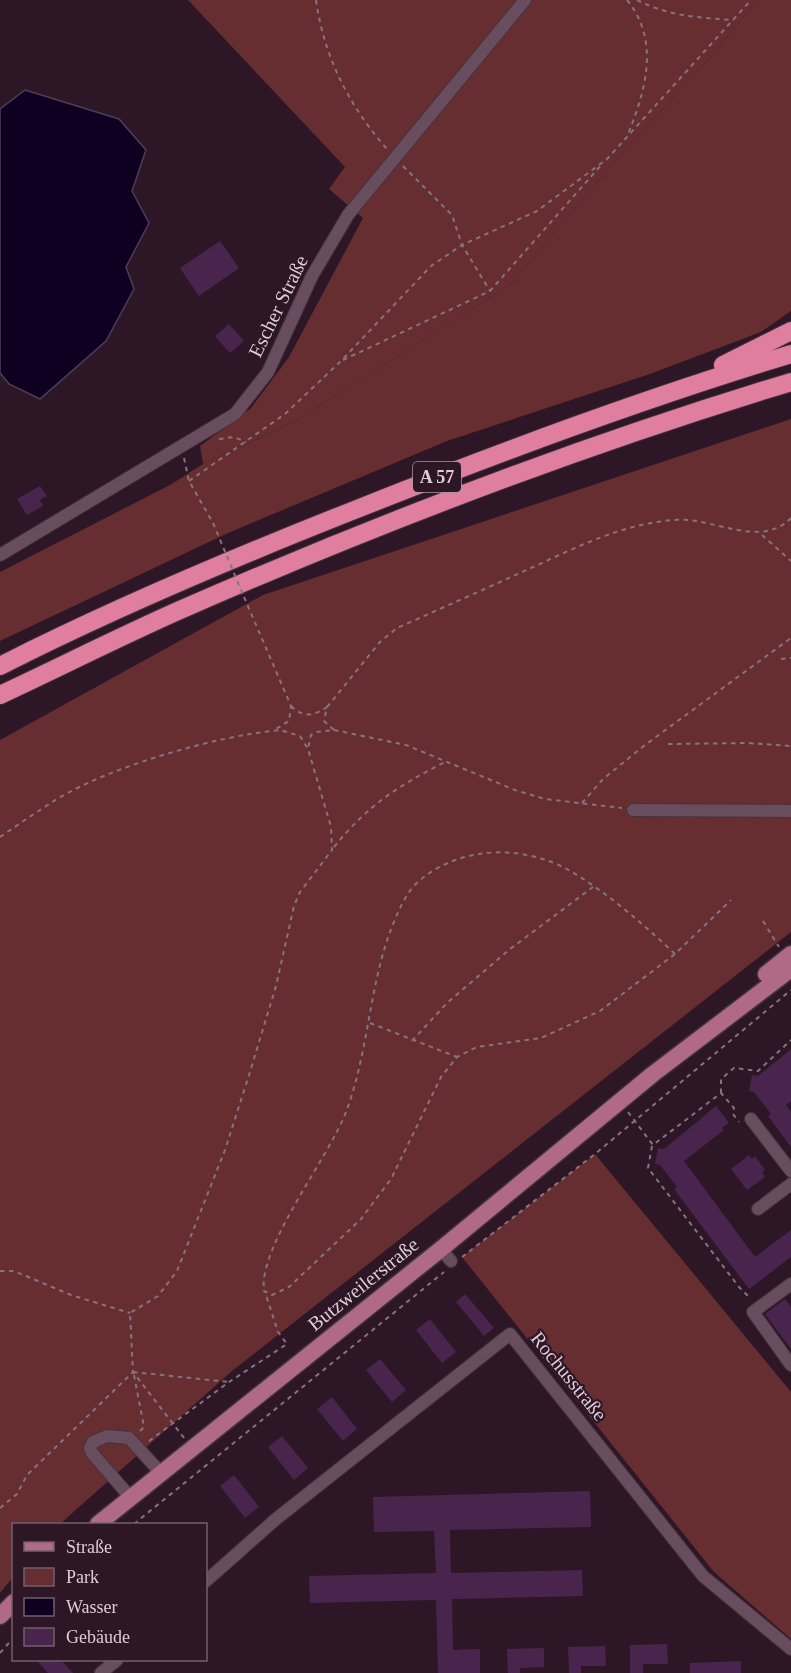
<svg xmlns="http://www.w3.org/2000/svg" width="791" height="1673" viewBox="0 0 791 1673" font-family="Georgia,serif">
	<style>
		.green { fill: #672e31 }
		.forest { fill: #672e32 }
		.water { fill: #0f0021; stroke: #4d3e58; stroke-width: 1.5 }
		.building { fill: #49254e }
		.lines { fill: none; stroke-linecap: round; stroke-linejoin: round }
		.minor-casing { stroke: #44333e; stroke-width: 14 }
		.major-casing { stroke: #44333e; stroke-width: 19 }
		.highway-casing { stroke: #44333e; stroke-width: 20 }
		.path { stroke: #877380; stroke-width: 2; stroke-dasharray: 4.5 4.5; stroke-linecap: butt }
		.minor { stroke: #684d5e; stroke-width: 12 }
		.major { stroke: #b06a85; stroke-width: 16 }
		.highway { stroke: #e07e9f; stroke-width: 18 }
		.path-bridge { stroke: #877380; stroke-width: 2; stroke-dasharray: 4.5 4.5; stroke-linecap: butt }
		.labels { text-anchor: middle; stroke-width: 4.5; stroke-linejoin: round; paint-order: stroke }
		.shield { fill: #2d1625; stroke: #a896a2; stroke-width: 1.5 }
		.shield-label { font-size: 18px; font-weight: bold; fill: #ddcdd7 }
		.street-label { font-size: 20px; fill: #ddcdd7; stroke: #2d1625 }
	</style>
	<rect width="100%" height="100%" fill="#2d1625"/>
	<!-- green -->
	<g class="green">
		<polygon points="188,0 757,0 709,59 620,155 511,284 297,420 203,464 200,446 251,408 289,357 363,218 329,189 345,167"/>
		<polygon points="791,419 791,932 232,1371 60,1524 14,1524 13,1577 0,1593 0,740 263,595"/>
		<polygon points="595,1154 791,1392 791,1639 714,1572 462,1257"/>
	</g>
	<!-- forest -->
	<g class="forest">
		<polygon points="757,0 791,0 791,311 761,332 650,374 447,441 228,533 0,641 0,572 170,485 203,464 297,420 511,284 620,155 709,59"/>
		<path d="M686,552L704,569L721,591C717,605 699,622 690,637L673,643L646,622L638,603L647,593L645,580Z"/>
		<polygon points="525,638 557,638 569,654 558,673 534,685 513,676 513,657"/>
		<polygon points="441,771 486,783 463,821 446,802 406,824 355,876 320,994 365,1011 357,1039 318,1024 291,1103 215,1295 232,1371 153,1423 99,1417 27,1457 0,1462 0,1329 42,1341 84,1323 156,1271 210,1211 274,1015 303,900 329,859 373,813"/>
		<polygon points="294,805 322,812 327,834 312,858 290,863 275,849 275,821"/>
		<path d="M113,825L133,828L140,847C119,881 111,867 78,878L68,868L72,850Z"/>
		<path d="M0,945L47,989L59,995C59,1012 63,1036 59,1052C55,1073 20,1102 0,1101Z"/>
		<path d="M144,1035C173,1034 191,1058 211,1077L162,1120L138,1110L116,1088L117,1061Z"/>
	</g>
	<!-- water -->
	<polygon class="water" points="25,90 119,119 146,150 132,191 149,223 126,267 134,289 106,341 40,399 9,384 0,373 0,109"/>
	<!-- building -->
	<g class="building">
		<polygon points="220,241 239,268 199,296 180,268"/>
		<polygon points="229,324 244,341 230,353 215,336"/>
		<polygon points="40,486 47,496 40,500 43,506 27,515 17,499"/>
		<polygon points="791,1049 791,1101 786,1105 791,1112 791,1147 768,1116 771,1114 754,1092 749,1091 752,1075 758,1076"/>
		<polygon points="716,1106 729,1123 722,1128 724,1130 684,1161 755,1257 791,1230 791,1257 749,1289 674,1189 677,1187 660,1165 655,1164 658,1148 664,1149"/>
		<polygon points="749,1155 752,1159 755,1156 765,1170 762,1172 765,1177 747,1190 731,1169"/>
		<polygon points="465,1294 494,1328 484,1336 456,1302"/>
		<polygon points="785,1299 791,1307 791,1349 765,1314"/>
		<polygon points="430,1319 456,1352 442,1363 416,1330"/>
		<polygon points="380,1359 406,1390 392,1402 366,1370"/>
		<polygon points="332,1397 357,1429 343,1441 317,1409"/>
		<polygon points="282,1436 308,1468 294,1480 268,1447"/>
		<polygon points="234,1475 259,1507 245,1518 220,1486"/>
		<polygon points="590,1491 591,1527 450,1530 451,1573 582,1570 583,1596 452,1599 453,1650 480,1649 480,1673 438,1673 436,1600 310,1603 309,1576 436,1573 434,1531 374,1532 373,1497"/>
		<polygon points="667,1644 668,1664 643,1664 643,1673 630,1673 630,1645"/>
		<polygon points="605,1646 606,1666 581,1666 581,1673 569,1673 568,1647"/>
		<polygon points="544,1648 544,1667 520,1668 520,1673 508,1673 507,1649"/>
		<polygon points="35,1659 60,1659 73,1673 48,1673"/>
		<polygon points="741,1661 741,1673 690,1673 690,1663"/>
	</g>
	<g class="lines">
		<!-- minor casing -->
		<g class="minor-casing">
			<g id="minor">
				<polyline points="0,555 235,414 268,372 312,276 348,215 525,0"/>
				<polyline points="633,810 791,811"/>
				<polyline points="751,1119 791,1171"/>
				<polyline points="758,1209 791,1184"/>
				<polyline points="441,1249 451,1261"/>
				<polyline points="791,1284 753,1312 791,1365"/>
				<polyline points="131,1498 92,1453 90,1448 93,1442 107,1436 129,1438 161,1473"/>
				<polyline points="206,1581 276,1519 510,1334 703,1576 791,1649"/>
				<polyline points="101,1673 117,1660"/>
			</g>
		</g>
		<!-- major casing -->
		<g class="major-casing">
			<g id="major">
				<polyline points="766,974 791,954"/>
				<polyline points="98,1524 441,1249 653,1074 791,969"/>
				<polyline points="0,1616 14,1602"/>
			</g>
		</g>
		<!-- highway casing -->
		<g class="highway-casing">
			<g id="highway">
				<polyline points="723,365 791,331"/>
				<path d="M0,666C114,608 233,558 352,511C497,453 642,399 791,354"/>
				<path d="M0,695C60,667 119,637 180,610C379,523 583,445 791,382"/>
			</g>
		</g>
		<!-- path -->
		<g class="path">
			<path d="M316,0C324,57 349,106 387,149"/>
			<path d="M627,0C660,40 646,90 628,134"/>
			<path d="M637,0C668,16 700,18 734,20"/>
			<polyline points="403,166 452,215 462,245 490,291"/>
			<polyline points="343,360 490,291 603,163"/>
			<polyline points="219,439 234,437 246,442"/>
			<polyline points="184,458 189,481 213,523"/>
			<polyline points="189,481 285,414 341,361 431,266 462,245 537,211 607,159 751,0"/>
			<polyline points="762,535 791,561"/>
			<polyline points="244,597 291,706 289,721 276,729"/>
			<polyline points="781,659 791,658"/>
			<path d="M327,707L380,642L397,628C442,608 487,588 531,568C577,547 622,524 674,520C712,516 760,550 791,518"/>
			<polyline points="334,730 406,745 515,790 545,799 622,808"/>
			<polyline points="668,744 748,743 791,746"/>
			<polyline points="582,803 603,779 645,745 791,638"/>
			<path d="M0,837C19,824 38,811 57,799C112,766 216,736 280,730L300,736L308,749L311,735L317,732L334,730L324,721L327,707C314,716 303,718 291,706"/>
			<path d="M334,847C369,804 398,786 447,761"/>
			<polyline points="763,921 779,947"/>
			<path d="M675,954C643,924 609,894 572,872C525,844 461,845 419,881C405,893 397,914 390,932C369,989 368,1054 346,1112C328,1159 258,1247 264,1291L272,1295L289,1287L361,1219L391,1179L441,1077L457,1057L477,1047L541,1038L600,1011L675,954L731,900"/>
			<polyline points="370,1023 457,1057"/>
			<polyline points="412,1041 447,1003 510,949 593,887"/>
			<polyline points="721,1093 721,1079 734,1068 758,1071 791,1040"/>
			<polyline points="628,1112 653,1145 721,1093 734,1108 733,1114 739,1122"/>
			<polyline points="652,1146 648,1168 739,1287 751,1299"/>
			<polyline points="462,1257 595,1154 791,990"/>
			<polyline points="0,1271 14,1271 71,1295 130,1313"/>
			<polyline points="133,1372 229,1382"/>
			<polyline points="134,1375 144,1427 139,1432"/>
			<polyline points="184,1438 133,1372 130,1313 158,1296 177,1271 225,1150 250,1072 276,986 294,906 300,892 332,850 331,827 308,749"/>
			<polyline points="149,1441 229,1382 287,1344 278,1332 265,1292"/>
			<polyline points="0,1508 17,1494 27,1475 133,1372"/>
			<polyline points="134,1524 444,1272"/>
			<polyline points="0,1653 14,1637"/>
		</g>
		<!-- minor -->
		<use href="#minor" class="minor"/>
		<!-- major -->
		<use href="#major" class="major"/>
		<!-- highway -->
		<use href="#highway" class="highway"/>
		<!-- path-bridge -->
		<polyline class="path-bridge" points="213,523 244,597"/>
	</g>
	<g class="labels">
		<!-- shield labels -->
		<rect class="shield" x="413" y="462" width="48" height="30" rx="4.5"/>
		<g class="shield-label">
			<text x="437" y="483">A 57</text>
		</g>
		<!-- street labels -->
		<g class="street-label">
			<text transform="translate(278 306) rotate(-64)" y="7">Escher Straße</text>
			<text transform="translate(363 1284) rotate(-39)" y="7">Butzweilerstraße</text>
			<text transform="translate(569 1376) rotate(51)" y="7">Rochusstraße</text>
		</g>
	</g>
	<!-- legend -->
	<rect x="12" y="1523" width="195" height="138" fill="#2d1625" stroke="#735f6c" stroke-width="1.5"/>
	<rect x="24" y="1542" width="30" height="9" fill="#b06a85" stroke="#735f6c" stroke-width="1.5"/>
	<text x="66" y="1553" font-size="18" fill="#ddcdd7">Straße</text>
	<rect x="24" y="1568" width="30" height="18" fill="#672e31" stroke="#735f6c" stroke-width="1.5"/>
	<text x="66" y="1583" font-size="18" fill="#ddcdd7">Park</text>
	<rect x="24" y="1598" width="30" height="18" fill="#0f0021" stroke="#735f6c" stroke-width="1.5"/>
	<text x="66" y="1613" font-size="18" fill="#ddcdd7">Wasser</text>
	<rect x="24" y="1628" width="30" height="18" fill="#49254e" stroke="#735f6c" stroke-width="1.5"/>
	<text x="66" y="1643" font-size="18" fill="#ddcdd7">Gebäude</text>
</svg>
